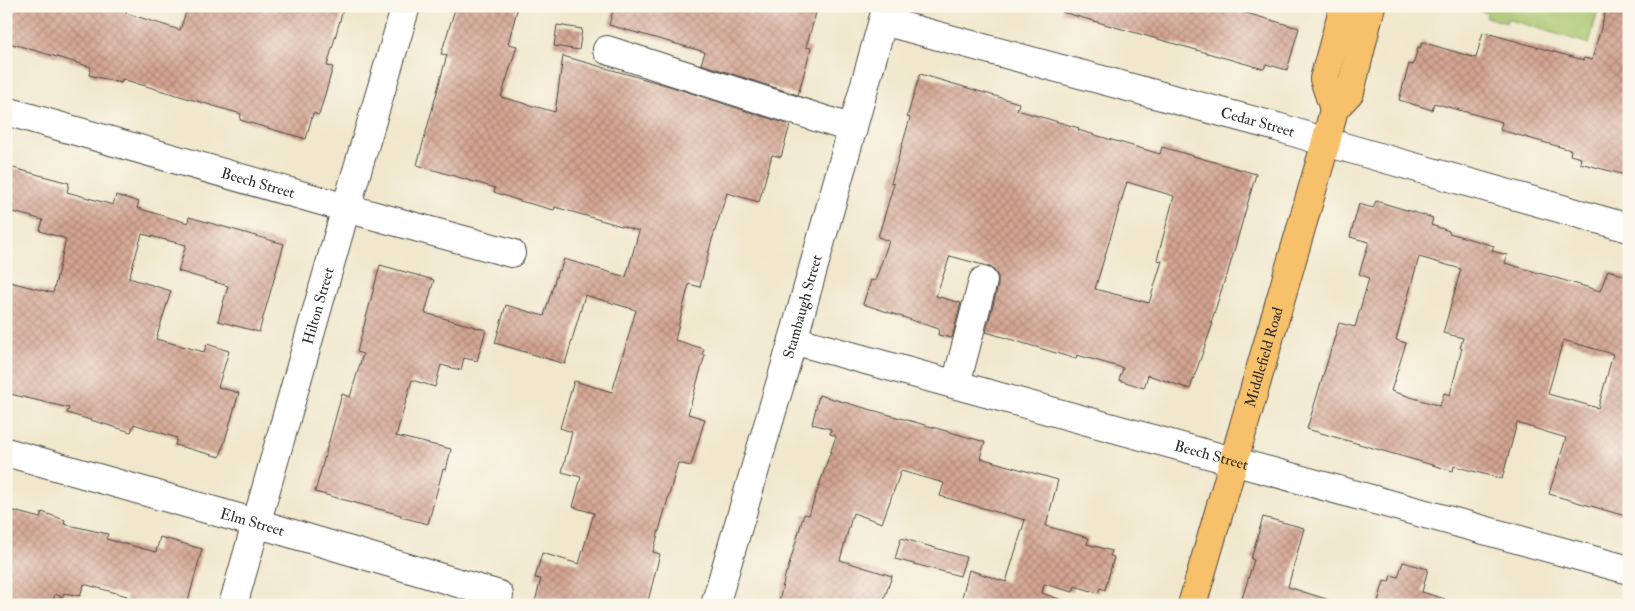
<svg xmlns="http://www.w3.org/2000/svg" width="1635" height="611" viewBox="0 0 1635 611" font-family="'IM FELL Double Pica',serif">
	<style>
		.green { fill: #a6c46c; stroke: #68784c }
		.building { fill: url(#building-cross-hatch); fill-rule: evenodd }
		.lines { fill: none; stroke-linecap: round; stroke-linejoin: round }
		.minor-casing { stroke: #494743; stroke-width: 30 }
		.major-casing { stroke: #494743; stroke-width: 30 }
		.minor { stroke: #fff; stroke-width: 28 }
		.major { stroke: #f7c06b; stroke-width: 28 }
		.labels { text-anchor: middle; stroke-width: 4; stroke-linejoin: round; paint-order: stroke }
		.street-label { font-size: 15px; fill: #2b2b2b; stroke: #fbf7ec }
	</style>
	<defs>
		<pattern id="building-cross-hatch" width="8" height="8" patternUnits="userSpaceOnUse" patternTransform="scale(1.25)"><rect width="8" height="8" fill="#d4a492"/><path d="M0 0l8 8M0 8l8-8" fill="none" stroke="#ac8677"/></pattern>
	</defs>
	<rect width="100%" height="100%" fill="#fbf7ec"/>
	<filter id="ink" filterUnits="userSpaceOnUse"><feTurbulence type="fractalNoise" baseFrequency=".02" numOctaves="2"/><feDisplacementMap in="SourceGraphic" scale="10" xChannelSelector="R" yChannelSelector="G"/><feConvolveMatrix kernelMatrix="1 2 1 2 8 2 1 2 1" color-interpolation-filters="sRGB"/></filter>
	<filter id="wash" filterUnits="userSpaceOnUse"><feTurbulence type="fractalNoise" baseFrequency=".0096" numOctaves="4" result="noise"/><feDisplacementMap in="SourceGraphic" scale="20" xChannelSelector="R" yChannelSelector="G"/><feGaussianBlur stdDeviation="1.12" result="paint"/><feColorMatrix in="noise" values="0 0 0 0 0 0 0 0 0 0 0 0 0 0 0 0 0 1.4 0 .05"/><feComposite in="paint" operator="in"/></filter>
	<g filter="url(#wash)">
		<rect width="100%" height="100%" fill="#f0e7cc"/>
		<!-- green -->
		<polygon class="green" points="1465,6 1599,6 1589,44 1507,19 1506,23 1486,17 1487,13"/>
		<g id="blocks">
			<!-- building -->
			<g class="building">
				<polygon points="6,6 127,6 126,13 180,30 188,6 344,6 327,66 333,67 319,115 313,113 306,139 240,120 241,114 122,79 121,83 89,75 91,67 6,42"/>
				<polygon points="456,6 518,6 508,44 517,46 501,97 555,112 563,56 669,86 790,125 781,157 772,155 759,202 727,193 711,243 700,287 689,284 675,340 704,349 702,355 705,355 688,414 705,419 691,466 678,463 653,552 660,554 647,605 534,605 541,579 535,578 542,553 579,564 594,513 573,507 581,477 562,472 572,432 560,428 574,381 612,392 636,310 585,295 565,364 495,343 506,305 544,316 558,270 560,271 564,259 626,277 639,231 555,207 554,210 520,201 494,192 495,188 417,165 447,55 441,54"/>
				<polygon points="614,6 818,6 806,47 811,48 798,95 701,64 705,52 609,25"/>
				<polygon points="1063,6 1221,6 1299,28 1287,70 1266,64 1264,69 1062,12"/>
				<polygon points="1607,6 1629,6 1629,176 1580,163 1581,158 1570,155 1571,150 1500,130 1502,122 1434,103 1432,110 1399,100 1409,64 1413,65 1418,47 1420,48 1422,42 1476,58 1483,32 1583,60 1584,58 1592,60"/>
				<polygon points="557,25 582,29 579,50 554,46"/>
				<path d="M920,74L1019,103L1017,110L1079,128L1078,130L1160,154L1162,147L1256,174L1226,279H1225L1211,323H1213L1190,389L1148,375L1144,388L1119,380L1123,368L1077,355L1076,359L986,332L998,285V276L992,268L987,266L950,256L936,296L961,303L952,338L938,335L939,329L863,304L871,280L875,281L889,241L878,237L894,184L891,183L910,118L907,117ZM1127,182L1174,196L1157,260L1162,261L1149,303L1095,289Z"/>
				<polygon points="6,166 69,183 67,192 113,205 116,195 139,202 137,208 188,223 189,217 284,244 259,332 218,321 228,286 178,271 186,245 142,234 129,278 171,291 156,339 204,352 207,344 229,351 218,387 239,393 220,457 175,445 177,438 134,424 131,432 67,413 69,408 6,393 6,281 53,293 66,239 40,231 43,220 6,210"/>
				<path d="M1376,201L1433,218L1431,225L1449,231V233L1494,246L1492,251L1507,255L1505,263L1600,291L1608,270L1629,277V517L1549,494L1566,438L1517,423L1502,479L1454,466L1453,471L1307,429L1339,323L1355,327L1369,278L1359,274L1369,242L1350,237L1359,204L1373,208ZM1419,257L1461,269L1443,333L1463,338L1460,348H1462L1450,395L1444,393L1440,406L1391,391L1406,343L1396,340ZM1563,340L1613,354L1598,408L1548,394Z"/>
				<polygon points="380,265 434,280 425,313 486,330 477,361 464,358 461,370 441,365 435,387 412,380 396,436 451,449 446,470 443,469 428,524 401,517 401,515 315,492 342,394 350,397 363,354 357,352"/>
				<polygon points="819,395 985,442 980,458 1058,480 1046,526 1089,538 1087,544 1112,551 1110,556 1114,557 1105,590 1100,588 1098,593 1075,586 1073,592 1044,584 1042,593 1062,600 1062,605 960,605 969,570 1006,582 1025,520 940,496 944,483 901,471 882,523 853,513 840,560 892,576 882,605 778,605 786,572 787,572 804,514 809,515 836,436 830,434 831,429 812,424"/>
				<polygon points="6,509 40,518 42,512 65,520 64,524 108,534 106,539 156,552 160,537 202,549 187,605 124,605 127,596 84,584 80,596 64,593 62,597 55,594 52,605 6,605"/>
				<polygon points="1263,517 1304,528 1288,587 1329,600 1328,605 1240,605 1254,560 1251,559"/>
				<polygon points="901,538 966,557 960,576 895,559"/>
				<polygon points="1403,562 1428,569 1422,592 1445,599 1445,605 1377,605 1384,581 1389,582 1391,575 1398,577"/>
			</g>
		</g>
	</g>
	<g filter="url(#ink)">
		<use href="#blocks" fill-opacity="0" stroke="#494743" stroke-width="1"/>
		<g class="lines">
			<!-- minor casing -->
			<g class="minor-casing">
				<g id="minor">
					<path id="s1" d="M883,21L1277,127L1326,142L1629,228"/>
					<polyline points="607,50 853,129"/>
					<path id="s2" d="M6,111L346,208L511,253"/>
					<path id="s3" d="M793,340L1629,570"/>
					<polyline points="956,384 983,281"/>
					<path id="s4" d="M6,452L256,523L499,595"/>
					<path id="s5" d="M233,605L346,208L406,6"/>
					<path id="s6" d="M715,605L793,340L887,6"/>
				</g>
			</g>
			<!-- major casing -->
			<g class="major-casing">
				<g id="major">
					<polyline points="1334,109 1324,79 1344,6"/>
					<path id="s7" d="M1192,605L1326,142L1334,109L1350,92L1371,6"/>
				</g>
			</g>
			<!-- minor -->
			<use href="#minor" class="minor"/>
			<!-- major -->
			<use href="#major" class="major"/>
		</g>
	</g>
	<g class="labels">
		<!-- street labels -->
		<g class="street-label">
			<text dy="5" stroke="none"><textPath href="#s1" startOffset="388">Cedar Street</textPath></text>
			<text dy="5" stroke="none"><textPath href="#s2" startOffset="262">Beech Street</textPath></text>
			<text dy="5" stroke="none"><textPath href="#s5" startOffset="311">Hilton Street</textPath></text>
			<text dy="5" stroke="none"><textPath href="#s6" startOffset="311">Stambaugh Street</textPath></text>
			<text dy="5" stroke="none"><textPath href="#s7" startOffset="258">Middlefield Road</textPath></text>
			<text dy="5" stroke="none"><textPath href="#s3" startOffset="434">Beech Street</textPath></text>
			<text dy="5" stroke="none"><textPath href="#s4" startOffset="256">Elm Street</textPath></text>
		</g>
	</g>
	<!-- margin -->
	<rect width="1635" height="611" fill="none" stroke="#fbf7ec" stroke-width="25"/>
</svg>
